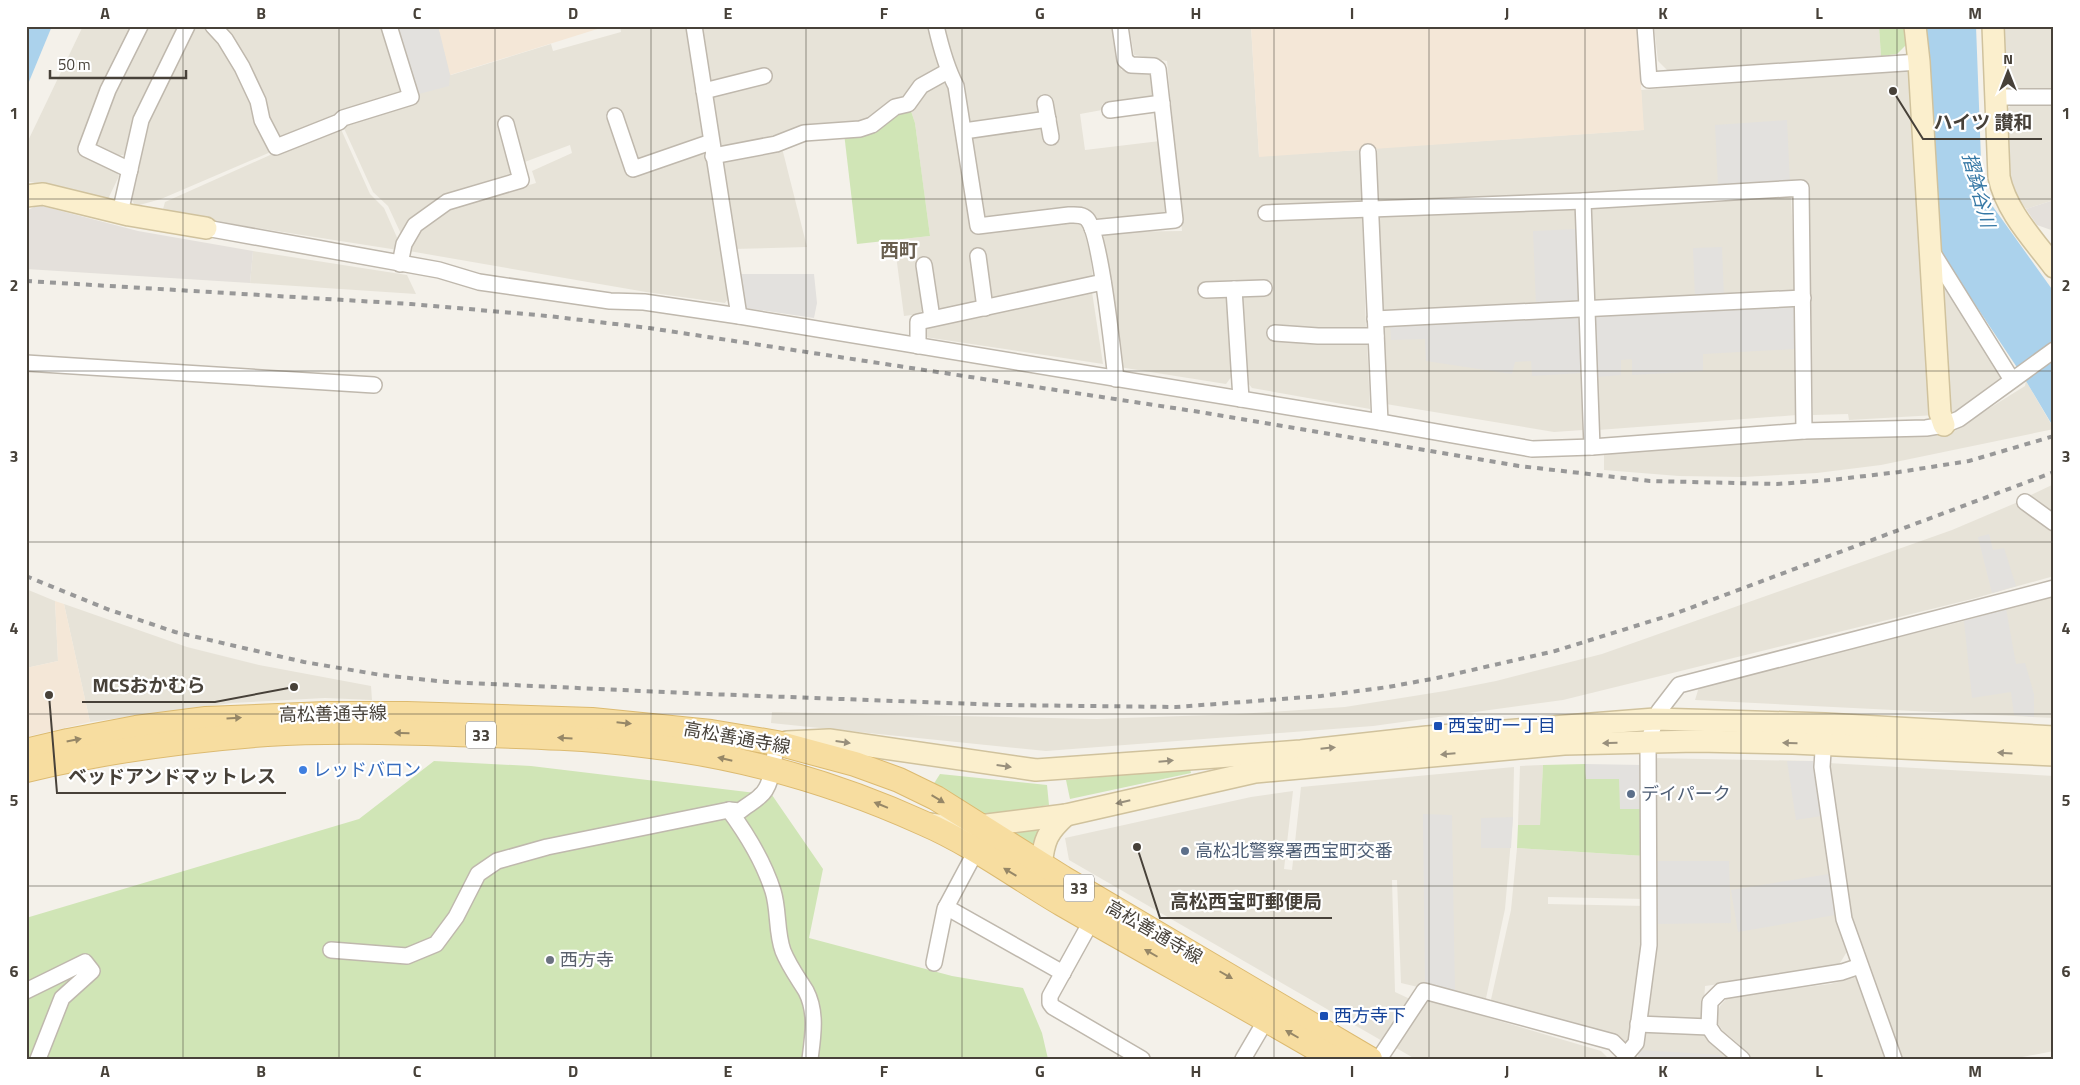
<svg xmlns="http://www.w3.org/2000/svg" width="2080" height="1085" viewBox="0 0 2080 1085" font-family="'Titillium Web','Noto Sans JP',sans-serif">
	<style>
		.residential { fill: #e7e3d8 }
		.commercial { fill: #f4e7d7 }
		.industrial { fill: #e4e0db }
		.green { fill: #d0e5b6 }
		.parking { fill: #e3e1de }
		.water { fill: #abd2ec }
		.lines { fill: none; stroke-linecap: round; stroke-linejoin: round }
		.street-casing { stroke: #bfb8ad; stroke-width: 18 }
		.secondary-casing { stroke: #d0c29d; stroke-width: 24 }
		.primary-casing { stroke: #dcba70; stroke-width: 26 }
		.street { stroke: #fff; stroke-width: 15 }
		.secondary { stroke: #fbefcd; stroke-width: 21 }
		.primary { stroke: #f7dda0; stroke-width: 24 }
		.rail { stroke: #989898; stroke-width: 4; stroke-dasharray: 6 6; stroke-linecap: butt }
		.oneway { fill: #968767 }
		.oneway2 { fill: #988f7c }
		.grid { fill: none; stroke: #474139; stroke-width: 1; stroke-opacity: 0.55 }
		.transit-dot { fill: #1a4fb4; stroke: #fff; stroke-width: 2 }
		.shop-dot { fill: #3f7fe0; stroke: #fff; stroke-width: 2 }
		.service-dot { fill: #5c6f8a; stroke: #fff; stroke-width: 2 }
		.worship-dot { fill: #6b7280; stroke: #fff; stroke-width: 2 }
		.labels { text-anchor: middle; stroke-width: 4.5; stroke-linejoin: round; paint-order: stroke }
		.shield { fill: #fff; stroke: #7e7a74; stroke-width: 1 }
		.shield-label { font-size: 16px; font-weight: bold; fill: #474139 }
		.street-label { font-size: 18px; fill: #474139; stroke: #fff }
		.transit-label { font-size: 18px; fill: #164399; stroke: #fff; text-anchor: start }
		.shop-label { font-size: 18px; fill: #366cbe; stroke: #fff; text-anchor: start }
		.service-label { font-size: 18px; fill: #4e5e75; stroke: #fff; text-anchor: start }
		.worship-label { font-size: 18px; fill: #5b616d; stroke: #fff; text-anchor: start }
		.water-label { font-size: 19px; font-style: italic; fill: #3678a5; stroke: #fff }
		.neighbourhood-label { font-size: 19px; font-weight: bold; fill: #695f50; stroke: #fff }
		.leader { fill: none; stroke: #474139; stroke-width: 2 }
		.callout-dot { fill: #474139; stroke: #fff; stroke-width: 2 }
		.callout-label { font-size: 19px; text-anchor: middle; font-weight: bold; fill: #474139; stroke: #fff; stroke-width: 4.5; stroke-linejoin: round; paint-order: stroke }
		.neatline { fill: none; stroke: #474139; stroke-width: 2 }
		.grid-label { font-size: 16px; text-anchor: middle; font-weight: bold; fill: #474139 }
	</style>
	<rect width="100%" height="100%" fill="#f4f1ea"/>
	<!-- residential -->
	<g class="residential">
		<polygon points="83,26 135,26 105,88 78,154 114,169 119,176 108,199 26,181 26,145"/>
		<polygon points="145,26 182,26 127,154 118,156 94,145 112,92"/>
		<polygon points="196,26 200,26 223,41 273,151 161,199 136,206 130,198 146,120 178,52"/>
		<polygon points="221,26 384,26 403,88 398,97 279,138"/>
		<polygon points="394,26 438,26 451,75 551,44 553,51 621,32 620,26 688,26 704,131 700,140 643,161 634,157 616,109 606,113 627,175 700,150 709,154 730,296 725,303 646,292 409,251 421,227 450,208 536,183 532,171 572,153 570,145 522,163 513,177 445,197 402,236 388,206 373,192 342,124 418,102"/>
		<polygon points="699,26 934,26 944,70 907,102 871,123 718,152"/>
		<polygon points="942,26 1115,26 1121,70 1146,69 1154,76 1156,92 1151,97 1102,104 1102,110 1080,114 1085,150 1160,141 1166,211 1162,217 1100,222 1093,215 1078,208 1068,207 989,221 980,215 971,143 975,136 1037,126 1043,131 1047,99 1038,101 1039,110 1034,116 976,125 968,120"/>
		<polygon points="1129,26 1251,26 1259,156 1360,150 1366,330 1318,331 1269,328 1270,337 1367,341 1370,409 1252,388 1244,378 1240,302 1244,296 1268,295 1267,282 1202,285 1203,297 1226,296 1229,299 1232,376 1226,384 1119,367 1103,237 1107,232 1182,231 1167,61 1134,55"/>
		<polygon points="1654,26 1879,26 1881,56 1667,70 1658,61"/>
		<polygon points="2001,26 2054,26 2054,90 2011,91 2003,83"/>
		<polygon points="1909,71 1936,415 1849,420 1848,414 1813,415 1807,182 1378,202 1377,148 1643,130 1641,90"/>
		<polygon points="948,77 973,230 1081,221 1090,253 1093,278 993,299 989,292 978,295 974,303 941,310 934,304 925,308 919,314 904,316 894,240 930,236 915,123 910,108 923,89"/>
		<polygon points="2011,105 2054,105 2054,200 2026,209 2011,188 2006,111"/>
		<polygon points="340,127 370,194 384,208 399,242 398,250 162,213 165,202 279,151"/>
		<polygon points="781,144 807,247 732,249 719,159"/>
		<polygon points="1791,194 1795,293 1594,303 1590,204"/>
		<polygon points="1575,204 1579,304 1382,313 1378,213"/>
		<polygon points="253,251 407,275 416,294 250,283"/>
		<polygon points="1939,276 2001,378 1953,413 1945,410"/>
		<polygon points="1092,292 1103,364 925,337 923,327"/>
		<polygon points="1795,304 1797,415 1598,430 1595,314"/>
		<polygon points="1579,315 1583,430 1554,432 1386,404 1382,324"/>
		<polygon points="2026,381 2054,429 1881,465 1817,473 1742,477 1679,476 1604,470 1604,451 1803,437 1928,436 1948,434 2025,386"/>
		<polygon points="2054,484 2054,516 2029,496"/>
		<polygon points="2018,502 2054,532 2054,576 1972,599 1563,700 1373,726 1046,751 771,723 772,712 1097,719 1239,714 1345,707 1445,691 1496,681 1602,654 1952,530"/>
		<polygon points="26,589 55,601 58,661 26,668"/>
		<polygon points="2054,596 2054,718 1695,700 1699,687 1964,621"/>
		<polygon points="64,604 187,647 259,665 371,686 372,700 325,698 232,703 90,722"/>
		<polygon points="1651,758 1813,761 1835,915 1848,950 1837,968 1705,986 1703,1022 1644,1020"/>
		<polygon points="1828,763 2054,776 2054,1051 2012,1059 1900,1059 1849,920"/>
		<polygon points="1543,765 1540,825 1518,825 1520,766"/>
		<polygon points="1514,767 1513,817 1505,909 1485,1003 1401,983 1397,880 1392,880 1395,992 1410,999 1384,1042 1069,860 1065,838 1251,797 1293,791 1284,869 1292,870 1301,787"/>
		<polygon points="1517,848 1645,856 1646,899 1548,897 1548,904 1646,906 1631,1042 1623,1045 1490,1004 1511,910"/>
		<polygon points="1857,977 1886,1059 1638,1059 1643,1029 1700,1032 1733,1055 1741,1046 1723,1031 1718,1024 1716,1017 1720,1006 1728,997 1830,984"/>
		<polygon points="1422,998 1601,1051 1609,1059 1415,1059 1393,1046"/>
	</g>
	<!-- commercial -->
	<g class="commercial">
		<polygon points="438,26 607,26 450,75"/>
		<polygon points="1251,26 1637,26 1644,130 1259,157"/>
		<polygon points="55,601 64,604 90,722 26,737 26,668 58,661"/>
	</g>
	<!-- industrial -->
	<g class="industrial">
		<polygon points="2054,200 2054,231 2037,225 2026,209"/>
		<polygon points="38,205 138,231 253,251 250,283 26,269 26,211"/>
	</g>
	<!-- green -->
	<g class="green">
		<polygon points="1879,26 1904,26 1906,45 1897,54 1881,56"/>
		<polygon points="910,108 915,123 930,236 857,244 844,133 897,111"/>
		<polygon points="434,761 531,766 772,795 823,869 809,938 952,976 1023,988 1042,1033 1048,1059 26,1059 26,918 359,819"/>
		<polygon points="1585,764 1586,778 1619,779 1644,809 1645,856 1517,848 1518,825 1540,825 1543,765"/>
		<polygon points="1190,769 1191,773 1070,799 1066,780"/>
		<polygon points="940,774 1047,785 1049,805 985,815 933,785"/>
		<polygon points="1039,829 1032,847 1011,833"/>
	</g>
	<!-- parking -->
	<g class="parking">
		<polygon points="394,26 438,26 450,75 449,86 415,95"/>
		<polygon points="1787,120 1790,183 1718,186 1715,125"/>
		<polygon points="1576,229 1579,304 1536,306 1533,231"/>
		<polygon points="1722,247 1724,297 1695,298 1693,248"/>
		<polygon points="736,274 814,274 817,303 814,318 746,308 740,299"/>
		<polygon points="1795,304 1795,349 1703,354 1703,371 1632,375 1632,359 1621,360 1621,375 1597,377 1595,314"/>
		<polygon points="1579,315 1581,373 1532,376 1531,361 1515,362 1512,374 1426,361 1425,339 1391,340 1390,324"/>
		<polygon points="1989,534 1993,550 2004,548 2016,586 1992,593 1978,537"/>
		<polygon points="2006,609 2016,664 2025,663 2034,694 2034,717 2014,715 2011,692 1972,698 1964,621"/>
		<polygon points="1787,761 1813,761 1821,816 1796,820"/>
		<polygon points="1585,764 1643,765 1644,809 1620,809 1619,779 1586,779"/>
		<polygon points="1423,814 1452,815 1455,996 1425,988"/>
		<polygon points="1513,817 1511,848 1481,848 1481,818"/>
		<polygon points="1651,861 1729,861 1731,923 1652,924"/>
		<polygon points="1829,874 1835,915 1738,932 1731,890"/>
		<polygon points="1639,1050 1722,1055 1722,1059 1638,1059"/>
	</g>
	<!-- water -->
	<g class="water">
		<polygon points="26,26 52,26 26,89"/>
		<polygon points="1924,26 1976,26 1982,186 1986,197 2054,292 2054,428 2026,381 1937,247"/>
	</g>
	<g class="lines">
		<!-- street casing -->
		<g class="street-casing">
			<g id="street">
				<polyline points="213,26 225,39 242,67 258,101 262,120 276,147 339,122 343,118 411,97 389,26"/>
				<polyline points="694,26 739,316"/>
				<path d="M936,26C941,48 946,67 956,86L978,226L1069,215C1076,215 1082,214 1087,219C1100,232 1113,353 1116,379"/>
				<polyline points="1645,26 1649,80 1919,62"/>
				<polyline points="704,91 764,76"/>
				<polyline points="1996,97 2054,97"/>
				<polyline points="1045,103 1051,137"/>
				<polyline points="1110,110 1162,103"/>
				<polyline points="615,116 633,169 711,142"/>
				<polyline points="964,131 1048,119"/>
				<polyline points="1368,152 1380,422"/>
				<polyline points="713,156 776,144 804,133 860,129 872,125 895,107 908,104 921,86 948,71"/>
				<polyline points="130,170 86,149 108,90 140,26"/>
				<polyline points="1583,201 1592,447"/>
				<polyline points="120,213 141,120 187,26"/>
				<polyline points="1266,213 1583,201 1801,188 1804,431"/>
				<polyline points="206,228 439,270 479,282 610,301 644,302 739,316 1380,422 1532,449 1592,447 1804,431 1926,428 1944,425 1959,419 2054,350"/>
				<polyline points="1092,228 1175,220 1158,69 1154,66 1131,65 1125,60 1120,26"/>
				<polyline points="1931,250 2012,380"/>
				<polyline points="978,256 985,308"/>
				<polyline points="400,264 404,244 415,225 447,202 521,180 506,124"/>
				<polyline points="924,265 932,318"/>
				<polyline points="1234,289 1241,399"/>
				<polyline points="1206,290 1264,288"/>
				<polyline points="1375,319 1803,298"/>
				<polyline points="1275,333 1318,336 1376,336"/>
				<polyline points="918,346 918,322 1103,282"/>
				<polyline points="26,363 374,385"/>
				<polyline points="2025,502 2054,523"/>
				<polyline points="1824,736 1822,767 1844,919 1894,1059"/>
				<path d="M777,743C773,759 773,786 760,796C754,802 747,805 740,811L729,810C746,833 764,863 773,891C779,910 776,932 783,951C789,966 798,978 806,991C817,1012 813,1036 810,1059"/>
				<polyline points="946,907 1063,973"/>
				<polyline points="1092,920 1050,996 1050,1003 1053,1007 1142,1059"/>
				<polyline points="331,950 407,956 436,944 456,917 478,874 497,861 547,847 729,810"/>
				<polyline points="934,963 945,909 976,851"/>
				<polyline points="26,991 85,962 92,971 62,998 38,1059"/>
				<polyline points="1638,1024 1709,1027"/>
				<polyline points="1243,1059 1270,1013"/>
				<polyline points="1379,1059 1424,991 1613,1042 1626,1055"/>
				<polyline points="1626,1059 1626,1055 1636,1043 1649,945 1648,742 1659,711 1679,685 2054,588"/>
				<polyline points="1742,1059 1715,1036 1709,1027 1710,1002 1721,991 1842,972 1860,966"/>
			</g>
		</g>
		<!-- secondary casing -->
		<g class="secondary-casing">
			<g id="secondary">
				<polyline points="1915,26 1919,62 1940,413 1944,425"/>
				<path d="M1993,26L1999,177C2006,211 2033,239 2054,267"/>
				<polyline points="26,196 43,194 129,215 206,228"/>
				<polyline points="787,742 829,740 1036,770 1301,751 1427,737 1655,719 1825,724 2054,737"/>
				<polyline points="929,824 956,827 979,826 1066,815 1255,772 1564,744 1697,741 1793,743 2054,755"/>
				<path d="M1041,865C1044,840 1047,832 1066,815"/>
			</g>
		</g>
		<!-- primary casing -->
		<g class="primary-casing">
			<g id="primary">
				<polyline points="26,751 68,741 136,728 206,719 326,714 407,714 592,720 711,732 777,743 855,764 899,780 936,798 1063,878 1370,1059"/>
				<path d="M26,770C105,751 186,740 267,734C329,730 393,732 455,734C518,736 580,737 643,745C739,756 835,783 923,823C972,844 1016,877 1062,904C1152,956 1244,1006 1334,1059"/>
			</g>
		</g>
		<!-- street -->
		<use href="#street" class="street"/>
		<!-- secondary -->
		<use href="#secondary" class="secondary"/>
		<!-- primary -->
		<use href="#primary" class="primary"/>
		<!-- rail -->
		<g class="rail">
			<polyline points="26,281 411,304 548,316 649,328 1200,412 1519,466 1650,481 1777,484 1831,480 1899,472 1969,461 2054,436"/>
			<polyline points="26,576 107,609 175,632 304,662 381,675 447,682 708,694 1002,705 1176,707 1321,696 1388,687 1437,678 1555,651 1674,614 2054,472"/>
		</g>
	</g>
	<!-- one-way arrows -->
	<defs><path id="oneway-solid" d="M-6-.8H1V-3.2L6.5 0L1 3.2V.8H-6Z" transform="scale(1.25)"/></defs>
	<g class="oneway">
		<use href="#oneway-solid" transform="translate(234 718) rotate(-4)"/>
		<use href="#oneway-solid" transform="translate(624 723) rotate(6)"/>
		<use href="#oneway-solid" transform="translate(402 733) rotate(-179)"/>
		<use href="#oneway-solid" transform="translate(565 738) rotate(-177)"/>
		<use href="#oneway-solid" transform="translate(74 740) rotate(-11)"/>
		<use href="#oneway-solid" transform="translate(725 759) rotate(-167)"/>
		<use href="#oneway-solid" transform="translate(938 799) rotate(31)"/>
		<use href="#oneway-solid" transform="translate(881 805) rotate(-158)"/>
		<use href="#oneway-solid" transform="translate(1010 872) rotate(-149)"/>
		<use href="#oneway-solid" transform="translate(1151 953) rotate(-150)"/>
		<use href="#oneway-solid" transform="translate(1226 975) rotate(30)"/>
		<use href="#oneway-solid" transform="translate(1292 1034) rotate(-150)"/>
	</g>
	<g class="oneway2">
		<use href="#oneway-solid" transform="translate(843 742) rotate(8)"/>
		<use href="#oneway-solid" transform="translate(1610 743) rotate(179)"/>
		<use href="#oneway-solid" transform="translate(1790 743) rotate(-178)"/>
		<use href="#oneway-solid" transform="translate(1328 748) rotate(-6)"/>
		<use href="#oneway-solid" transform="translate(2005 753) rotate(-177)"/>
		<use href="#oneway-solid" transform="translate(1448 754) rotate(175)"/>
		<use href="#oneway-solid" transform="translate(1166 761) rotate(-5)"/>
		<use href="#oneway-solid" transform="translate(1004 766) rotate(8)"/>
		<use href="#oneway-solid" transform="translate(1123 802) rotate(167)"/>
	</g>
	<!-- grid -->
	<path class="grid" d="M183,26V1059M339,26V1059M495,26V1059M651,26V1059M806,26V1059M962,26V1059M1118,26V1059M1274,26V1059M1429,26V1059M1585,26V1059M1741,26V1059M1897,26V1059M26,199H2054M26,371H2054M26,542H2054M26,714H2054M26,886H2054"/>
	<!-- markers -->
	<g class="transit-dot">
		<rect x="1433" y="721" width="10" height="10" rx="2.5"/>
		<rect x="1319" y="1011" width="10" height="10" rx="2.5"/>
	</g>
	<circle class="shop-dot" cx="303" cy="770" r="5"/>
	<g class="service-dot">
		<circle cx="1631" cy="794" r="5"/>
		<circle cx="1185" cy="851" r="5"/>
	</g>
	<circle class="worship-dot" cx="550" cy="960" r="5"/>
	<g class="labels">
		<!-- shield labels -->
		<g class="shield">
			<rect x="466" y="721.5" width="30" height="27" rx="4"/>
			<rect x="1064" y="874.5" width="30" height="27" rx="4"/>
		</g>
		<g class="shield-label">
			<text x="481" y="741">33</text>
			<text x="1079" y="894">33</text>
		</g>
		<!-- street labels -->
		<g class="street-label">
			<text transform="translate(333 714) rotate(-1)" y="6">高松善通寺線</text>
			<text transform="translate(737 738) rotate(10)" y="6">高松善通寺線</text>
			<text transform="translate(1154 932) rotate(30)" y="6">高松善通寺線</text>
		</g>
		<!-- transit labels -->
		<g class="transit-label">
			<text x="1448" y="732">西宝町一丁目</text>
			<text x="1334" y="1022">西方寺下</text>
		</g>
		<!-- shop labels -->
		<g class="shop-label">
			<text x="313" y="776">レッドバロン</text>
		</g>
		<!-- service labels -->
		<g class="service-label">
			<text x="1641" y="800">デイパーク</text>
			<text x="1195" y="857">高松北警察署西宝町交番</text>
		</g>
		<!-- worship labels -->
		<g class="worship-label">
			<text x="560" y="966">西方寺</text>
		</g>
		<!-- water labels -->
		<g class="water-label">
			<text transform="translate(1979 190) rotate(75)" y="7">摺鉢谷川</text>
		</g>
		<!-- neighbourhood labels -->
		<g class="neighbourhood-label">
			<text x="899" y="257">西町</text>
		</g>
	</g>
	<!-- callouts -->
	<path class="leader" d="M1893 91L1923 139H2042M294 687L215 702H82M49 695L57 793H286M1137 847L1160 918H1332"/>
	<g class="callout-dot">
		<circle cx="1893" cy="91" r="5"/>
		<circle cx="294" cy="687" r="5"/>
		<circle cx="49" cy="695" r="5"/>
		<circle cx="1137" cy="847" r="5"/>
	</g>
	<g class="callout-label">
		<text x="1983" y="129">ハイツ 讃和</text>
		<text x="149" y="692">MCSおかむら</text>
		<text x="172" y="783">ベッドアンドマットレス</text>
		<text x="1246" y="908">高松西宝町郵便局</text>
	</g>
	<!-- border -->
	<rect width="2080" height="1085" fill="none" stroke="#ffffff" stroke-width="55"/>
	<!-- north arrow -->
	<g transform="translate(2008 72)" stroke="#ffffff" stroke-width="4" paint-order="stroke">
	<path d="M0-4L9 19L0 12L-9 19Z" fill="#474139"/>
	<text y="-8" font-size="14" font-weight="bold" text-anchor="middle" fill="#474139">N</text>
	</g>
	<!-- scale -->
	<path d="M50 70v8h136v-8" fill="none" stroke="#474139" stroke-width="2.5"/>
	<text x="58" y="70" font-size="15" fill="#474139" stroke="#ffffff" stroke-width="4" paint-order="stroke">50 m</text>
	<rect x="28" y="28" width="2024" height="1030" class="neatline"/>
	<g class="grid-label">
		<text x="105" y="19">A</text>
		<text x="261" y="19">B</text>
		<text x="417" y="19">C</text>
		<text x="573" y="19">D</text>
		<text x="728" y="19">E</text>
		<text x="884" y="19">F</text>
		<text x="1040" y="19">G</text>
		<text x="1196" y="19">H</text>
		<text x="1352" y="19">I</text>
		<text x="1507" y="19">J</text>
		<text x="1663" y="19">K</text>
		<text x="1819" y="19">L</text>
		<text x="1975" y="19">M</text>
		<text x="14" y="119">1</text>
		<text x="2066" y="119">1</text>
		<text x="14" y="291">2</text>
		<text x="2066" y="291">2</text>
		<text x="14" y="462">3</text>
		<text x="2066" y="462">3</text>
		<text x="14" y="634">4</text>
		<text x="2066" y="634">4</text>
		<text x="14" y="806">5</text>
		<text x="2066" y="806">5</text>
		<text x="14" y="977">6</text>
		<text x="2066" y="977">6</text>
		<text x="105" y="1077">A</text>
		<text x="261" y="1077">B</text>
		<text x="417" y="1077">C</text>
		<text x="573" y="1077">D</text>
		<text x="728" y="1077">E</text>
		<text x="884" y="1077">F</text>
		<text x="1040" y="1077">G</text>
		<text x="1196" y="1077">H</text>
		<text x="1352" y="1077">I</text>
		<text x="1507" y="1077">J</text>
		<text x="1663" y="1077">K</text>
		<text x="1819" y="1077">L</text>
		<text x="1975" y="1077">M</text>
	</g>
</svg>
